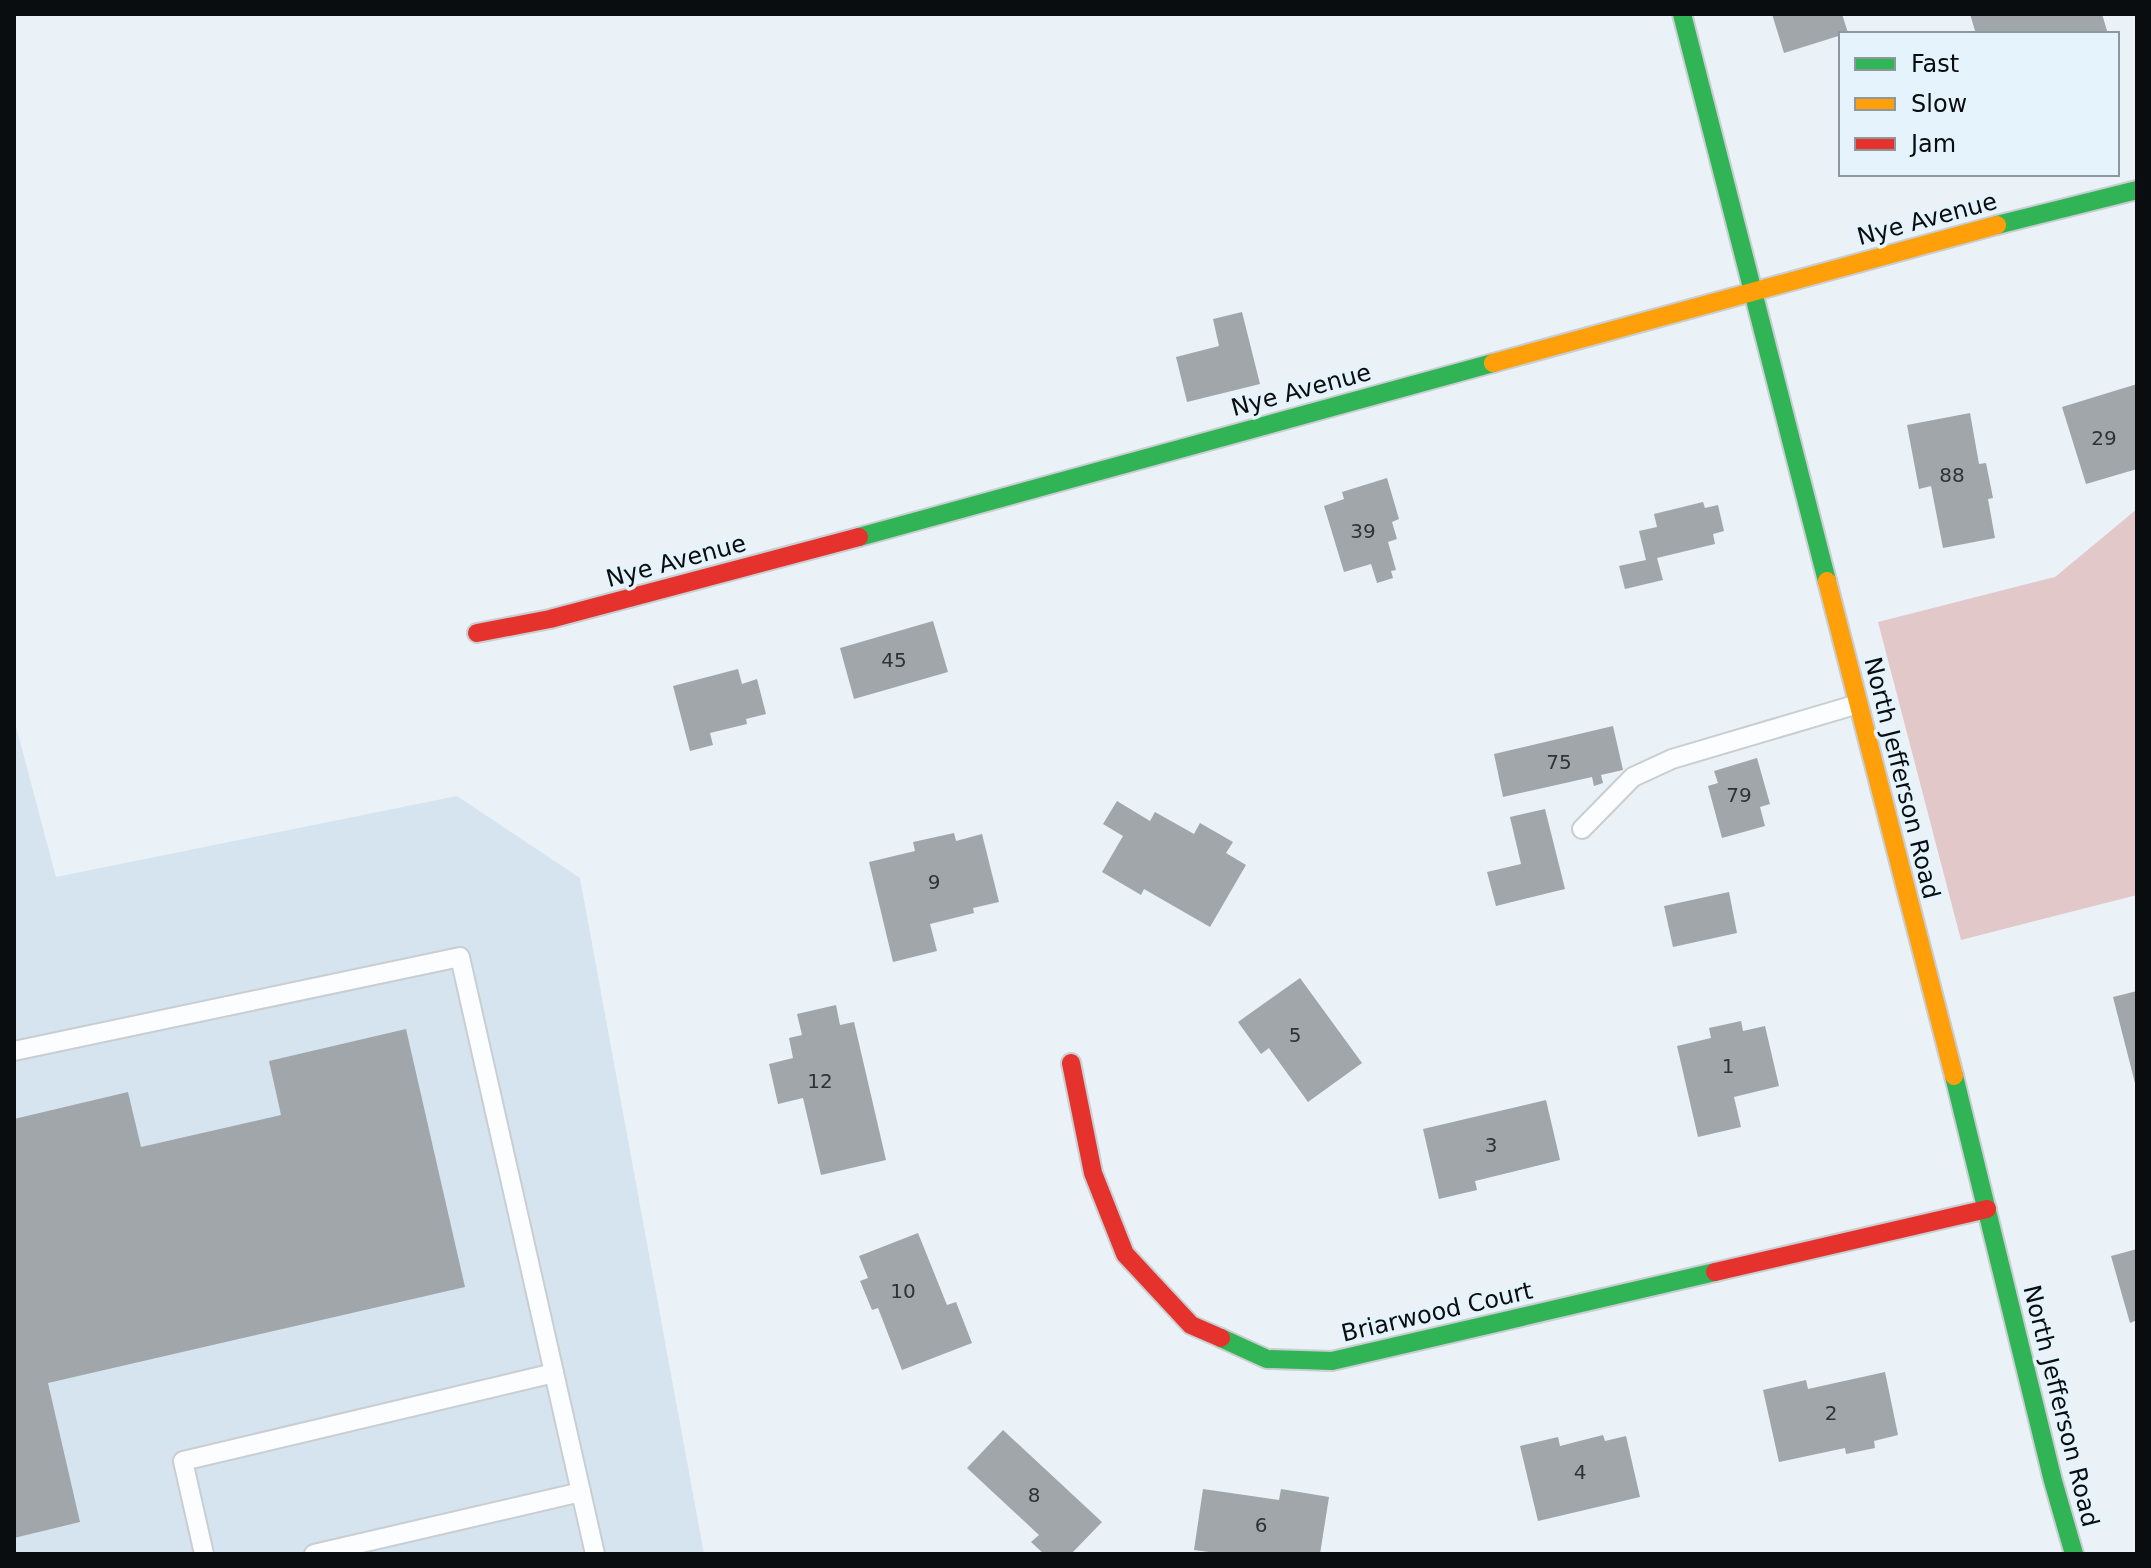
<svg xmlns="http://www.w3.org/2000/svg" width="2151" height="1568" viewBox="0 0 2151 1568" font-family="'DejaVu Sans',sans-serif">
	<style>
		.built { fill: #d5e4ef }
		.forest { fill: #e2c8c8 }
		.building { fill: #a0a6a9 }
		.lines { fill: none; stroke-linecap: round; stroke-linejoin: round }
		.lane-casing { stroke: #c8ced2; stroke-width: 22 }
		.fast-casing { stroke: #c8ced2; stroke-width: 22 }
		.slow-casing { stroke: #c8ced2; stroke-width: 22 }
		.jam-casing { stroke: #c8ced2; stroke-width: 22 }
		.lane { stroke: #fcfdfe; stroke-width: 18 }
		.fast { stroke: #30b455; stroke-width: 18 }
		.slow { stroke: #ff9f0a; stroke-width: 18 }
		.jam { stroke: #e5322d; stroke-width: 18 }
		.labels { text-anchor: middle; stroke-width: 7; stroke-linejoin: round; paint-order: stroke }
		.number-label { font-size: 20px; fill: #2f3336 }
		.street-label { font-size: 24px; fill: #090d10; stroke: #e5f3fc }
	</style>
	<rect width="100%" height="100%" fill="#eaf2f7"/>
	<!-- built -->
	<polygon class="built" points="14,719 56,877 457,796 580,878 704,1554 14,1554"/>
	<!-- forest -->
	<polygon class="forest" points="2137,509 2137,895 1961,940 1878,622 2055,577"/>
	<!-- building -->
	<g class="building">
		<polygon points="1772,14 1842,14 1848,33 1784,53"/>
		<polygon points="1970,14 2102,14 2108,34 1976,34"/>
		<polygon points="1242,312 1260,384 1187,402 1176,357 1219,346 1213,319"/>
		<polygon points="2137,384 2137,469 2086,484 2062,407"/>
		<polygon points="1970,413 1979,464 1986,463 1993,498 1988,499 1995,538 1943,548 1931,486 1919,489 1907,425"/>
		<polygon points="1387,478 1399,519 1392,522 1397,539 1388,542 1396,570 1391,571 1393,578 1377,583 1371,564 1344,572 1324,506 1344,499 1342,492"/>
		<polygon points="1703,502 1705,508 1718,505 1724,531 1713,534 1715,544 1657,558 1663,580 1625,589 1619,566 1646,560 1639,531 1657,527 1654,514"/>
		<polygon points="933,621 948,672 854,699 840,648"/>
		<polygon points="738,669 742,684 757,679 766,714 746,719 747,724 710,733 713,745 690,751 673,686"/>
		<polygon points="1613,726 1623,770 1601,775 1603,783 1594,786 1592,777 1503,797 1494,754"/>
		<polygon points="1757,758 1770,804 1760,807 1765,826 1722,838 1708,786 1718,783 1714,771"/>
		<polygon points="1117,801 1150,821 1155,812 1194,834 1200,823 1233,842 1226,853 1246,865 1210,927 1144,889 1141,895 1102,872 1123,836 1103,824"/>
		<polygon points="1545,809 1565,889 1496,906 1487,872 1521,864 1510,817"/>
		<polygon points="954,833 956,841 982,834 999,902 973,908 974,913 930,924 937,951 893,962 869,862 915,851 913,842"/>
		<polygon points="1729,892 1737,933 1673,947 1664,906"/>
		<polygon points="1300,978 1362,1063 1308,1102 1269,1048 1261,1054 1238,1022"/>
		<polygon points="2137,991 2137,1087 2136,1087 2113,997"/>
		<polygon points="836,1005 840,1025 854,1022 886,1160 821,1175 803,1098 778,1104 769,1064 793,1058 789,1038 802,1035 797,1014"/>
		<polygon points="1741,1021 1743,1031 1765,1026 1779,1086 1734,1097 1741,1127 1698,1137 1677,1046 1711,1038 1709,1028"/>
		<polygon points="406,1029 465,1287 48,1383 80,1522 14,1538 14,1119 128,1092 141,1147 281,1115 269,1061"/>
		<polygon points="1546,1100 1560,1160 1475,1181 1477,1190 1439,1199 1423,1129"/>
		<polygon points="918,1233 947,1305 956,1302 972,1343 902,1370 878,1308 872,1310 860,1281 868,1278 859,1256"/>
		<polygon points="2137,1249 2137,1320 2130,1323 2111,1256"/>
		<polygon points="1885,1372 1898,1435 1874,1441 1875,1448 1846,1454 1845,1448 1779,1462 1763,1390 1806,1380 1808,1389"/>
		<polygon points="1003,1430 1102,1522 1071,1554 1044,1554 1031,1542 1039,1535 967,1468"/>
		<polygon points="1603,1435 1605,1441 1626,1436 1640,1497 1538,1521 1520,1446 1558,1437 1560,1446"/>
		<polygon points="1203,1489 1279,1500 1281,1489 1329,1497 1320,1554 1223,1554 1194,1550"/>
	</g>
	<g class="lines">
		<!-- lane casing -->
		<g class="lane-casing">
			<g id="lane">
				<polyline points="1582,829 1633,777 1672,759 1858,704"/>
				<polyline points="14,1051 460,957 595,1554"/>
				<polyline points="204,1554 183,1461 554,1373"/>
				<polyline points="314,1554 581,1492"/>
			</g>
		</g>
		<!-- fast casing -->
		<g class="fast-casing">
			<g id="fast">
				<polyline points="1682,14 1827,581"/>
				<polyline points="1997,225 2137,190"/>
				<polyline points="859,537 1493,363"/>
				<polyline points="1954,1076 2053,1481 2074,1554"/>
				<polyline points="1221,1338 1267,1359 1332,1361 1715,1272"/>
			</g>
		</g>
		<!-- slow casing -->
		<g class="slow-casing">
			<g id="slow">
				<polyline points="1493,363 1997,225"/>
				<polyline points="1827,581 1954,1076"/>
			</g>
		</g>
		<!-- jam casing -->
		<g class="jam-casing">
			<g id="jam">
				<polyline points="477,633 550,619 859,537"/>
				<polyline points="1071,1063 1093,1173 1125,1254 1191,1325 1221,1338"/>
				<polyline points="1715,1272 1987,1209"/>
			</g>
		</g>
		<!-- lane -->
		<use href="#lane" class="lane"/>
		<!-- fast -->
		<use href="#fast" class="fast"/>
		<!-- slow -->
		<use href="#slow" class="slow"/>
		<!-- jam -->
		<use href="#jam" class="jam"/>
	</g>
	<g class="labels">
		<!-- number labels -->
		<g class="number-label">
			<text x="2104" y="445">29</text>
			<text x="1952" y="482">88</text>
			<text x="1363" y="538">39</text>
			<text x="894" y="667">45</text>
			<text x="1559" y="769">75</text>
			<text x="1739" y="802">79</text>
			<text x="934" y="889">9</text>
			<text x="1295" y="1042">5</text>
			<text x="1728" y="1073">1</text>
			<text x="820" y="1088">12</text>
			<text x="1491" y="1152">3</text>
			<text x="903" y="1298">10</text>
			<text x="1831" y="1420">2</text>
			<text x="1580" y="1479">4</text>
			<text x="1034" y="1502">8</text>
			<text x="1261" y="1532">6</text>
		</g>
		<!-- street labels -->
		<g class="street-label">
			<text transform="translate(1927 219) rotate(-15)" y="8">Nye Avenue</text>
			<text transform="translate(1301 390) rotate(-15)" y="8">Nye Avenue</text>
			<text transform="translate(676 561) rotate(-15)" y="8">Nye Avenue</text>
			<text transform="translate(1902 778) rotate(76)" y="8">North Jefferson Road</text>
			<text transform="translate(1437 1312) rotate(-13)" y="8">Briarwood Court</text>
			<text transform="translate(2061 1406) rotate(76)" y="8">North Jefferson Road</text>
		</g>
	</g>
	<!-- border -->
	<rect width="2151" height="1568" fill="none" stroke="#090d10" stroke-width="32"/>
	<!-- legend -->
	<rect x="1839" y="32" width="280" height="144" fill="#e5f3fc" stroke="#8d979e" stroke-width="2"/>
	<rect x="1855" y="58" width="40" height="12" fill="#30b455" stroke="#8d979e" stroke-width="2"/>
	<text x="1911" y="72" font-size="24" fill="#090d10">Fast</text>
	<rect x="1855" y="98" width="40" height="12" fill="#ff9f0a" stroke="#8d979e" stroke-width="2"/>
	<text x="1911" y="112" font-size="24" fill="#090d10">Slow</text>
	<rect x="1855" y="138" width="40" height="12" fill="#e5322d" stroke="#8d979e" stroke-width="2"/>
	<text x="1911" y="152" font-size="24" fill="#090d10">Jam</text>
</svg>
